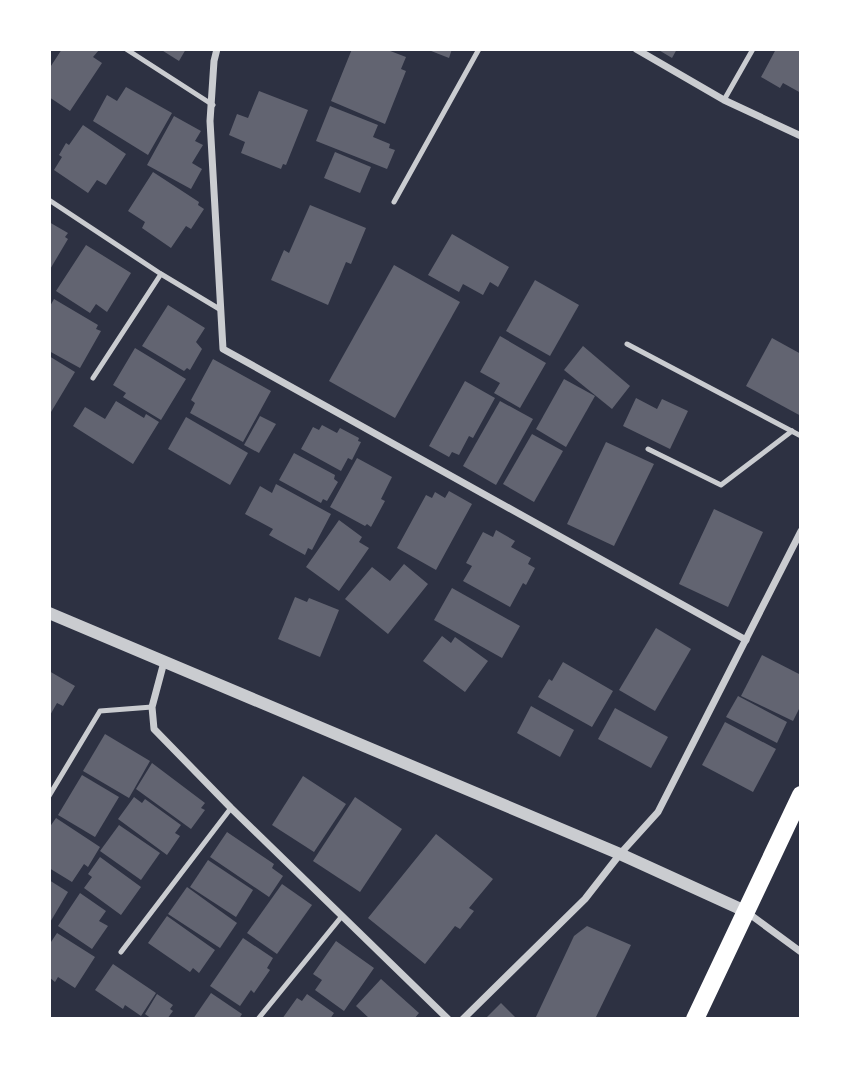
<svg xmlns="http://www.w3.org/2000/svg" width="850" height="1068" viewBox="0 0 850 1068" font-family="'Roboto Condensed',sans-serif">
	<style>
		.building { fill: #626471 }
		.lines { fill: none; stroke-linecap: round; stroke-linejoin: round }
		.service { stroke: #caccd0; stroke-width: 5 }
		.minor { stroke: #caccd0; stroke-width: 7 }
		.tertiary { stroke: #caccd0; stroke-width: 12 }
		.primary { stroke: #fff; stroke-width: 18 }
	</style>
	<rect width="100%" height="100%" fill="#2d3142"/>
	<!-- building -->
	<g class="building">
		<polygon points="62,49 96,49 99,50 93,57 102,63 70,111 49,97 49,69"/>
		<polygon points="160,49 186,49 179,61"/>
		<polygon points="352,49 385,49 406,57 401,69 406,71 385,124 331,101"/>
		<polygon points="426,49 452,49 449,58"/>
		<polygon points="657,49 677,49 672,58"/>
		<polygon points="776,49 801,49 801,93 783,83 780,88 761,77"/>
		<polygon points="126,87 172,113 148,155 93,121 107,95 117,101"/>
		<polygon points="259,91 308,110 286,165 283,164 281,169 241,153 245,142 229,135 237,114 248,118"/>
		<polygon points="330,106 378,125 373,137 390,144 389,148 395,150 387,169 316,141"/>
		<polygon points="174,116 201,131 195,141 203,145 192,163 202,169 191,189 147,165"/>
		<polygon points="83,125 126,154 106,185 97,180 88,193 54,170 62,157 59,155 66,143 69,145"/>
		<polygon points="335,152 371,167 360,193 324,178"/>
		<polygon points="153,172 199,202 198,205 204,209 191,229 186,226 171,248 142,228 145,222 128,211"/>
		<polygon points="310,205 366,228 351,264 346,262 328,305 271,280 284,250 289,253"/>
		<polygon points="49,222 68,233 65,237 68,239 49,271"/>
		<polygon points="452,234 509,267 498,287 490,282 483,295 463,284 459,292 428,275"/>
		<polygon points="86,245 131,273 107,312 96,304 90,313 56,291"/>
		<polygon points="394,265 460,302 395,418 329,381"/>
		<polygon points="535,280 579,305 550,356 506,331"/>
		<polygon points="54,299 98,325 96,329 101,331 80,368 49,351 49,308"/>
		<polygon points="168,305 205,328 196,342 202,349 190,370 187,368 184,371 142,346"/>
		<polygon points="500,336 546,363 520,408 494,393 500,383 480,372"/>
		<polygon points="772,338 801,354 801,416 746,386"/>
		<polygon points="583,346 630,386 612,409 564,370"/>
		<polygon points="135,348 186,379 161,420 123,397 126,393 113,385"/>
		<polygon points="49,356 75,372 51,412 49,410"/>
		<polygon points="213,359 271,391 243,442 190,413 195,403 191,400"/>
		<polygon points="564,379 595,396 566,447 536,429"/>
		<polygon points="465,381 495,398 473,438 469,436 459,455 452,452 449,457 429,446"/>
		<polygon points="636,398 657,409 662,399 688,411 670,449 623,426"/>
		<polygon points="116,401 144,418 146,414 159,422 133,464 73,426 85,407 105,419"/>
		<polygon points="500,401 533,419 496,485 463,466"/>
		<polygon points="260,416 276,424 259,453 244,445"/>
		<polygon points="186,417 248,453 230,485 168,449"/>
		<polygon points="322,425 337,433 340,428 359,438 358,441 361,442 352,460 348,458 341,471 301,449 313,427 319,430"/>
		<polygon points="532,434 563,451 534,502 503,484"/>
		<polygon points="606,442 654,464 614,546 567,524"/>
		<polygon points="294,453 335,475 334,479 338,482 327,501 323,499 321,503 279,480"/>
		<polygon points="357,458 392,477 381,499 385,501 371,527 367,524 365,526 330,507"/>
		<polygon points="276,484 331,514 312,550 308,548 305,555 269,535 273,529 245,514 260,486 272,493"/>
		<polygon points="449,491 472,504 436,570 397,548 426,495 432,498 435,492 445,498"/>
		<polygon points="714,509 763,532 728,607 679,584"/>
		<polygon points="339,520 362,537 359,542 369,548 339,591 306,567"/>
		<polygon points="496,530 515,541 511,547 531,558 528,564 535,568 526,585 523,583 510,607 463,581 472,566 466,563 483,532 493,537"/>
		<polygon points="404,564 428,584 388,634 345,599 372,567 390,581"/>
		<polygon points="452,588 520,626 502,658 434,620"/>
		<polygon points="295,597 307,602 309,598 339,610 320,657 278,639"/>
		<polygon points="656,628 691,649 655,711 619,690"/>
		<polygon points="442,636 451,643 455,637 488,661 465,692 423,661"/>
		<polygon points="762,655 801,675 801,705 793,721 741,696"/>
		<polygon points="563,662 613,691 592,727 538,697 549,679 552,681"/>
		<polygon points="49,671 75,686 63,706 57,703 49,717"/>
		<polygon points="738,696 787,722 777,743 726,717"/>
		<polygon points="531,706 574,730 560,757 517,733"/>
		<polygon points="615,708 668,737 651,768 598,739"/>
		<polygon points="725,722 776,749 753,792 702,765"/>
		<polygon points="105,734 150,761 129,798 83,771"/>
		<polygon points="152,763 205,803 201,808 205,810 191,829 136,789"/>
		<polygon points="82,775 119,797 95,837 58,815"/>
		<polygon points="303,776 346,804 314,852 272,825"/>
		<polygon points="134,797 142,803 145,799 181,825 175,833 180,836 167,855 118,819"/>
		<polygon points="355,797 402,829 360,892 313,861"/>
		<polygon points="56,818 100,847 88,867 84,864 72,882 49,868 49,828"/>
		<polygon points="119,825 160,853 141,880 100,851"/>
		<polygon points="227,832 274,864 272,868 283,876 269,897 210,857"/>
		<polygon points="436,834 493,879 469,908 474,911 460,929 455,926 425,964 368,918"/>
		<polygon points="100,857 141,887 121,915 84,888 92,877 88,874"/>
		<polygon points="208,860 253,890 236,917 190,887"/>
		<polygon points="49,880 68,892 49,924"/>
		<polygon points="282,884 312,905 277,954 247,933"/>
		<polygon points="187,887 237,923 220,948 168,914"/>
		<polygon points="80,893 106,911 99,921 108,926 92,949 58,926"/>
		<polygon points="167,916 215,950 199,973 193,968 190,972 148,943"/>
		<polygon points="587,926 631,945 595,1019 535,1019 574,936"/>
		<polygon points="57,933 95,957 75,988 58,977 55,982 49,977 49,945"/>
		<polygon points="243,938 273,958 267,968 270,970 254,993 251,990 240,1006 210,986"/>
		<polygon points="336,941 374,968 344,1011 315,990 322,980 313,974"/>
		<polygon points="113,964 156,993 141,1016 125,1005 123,1009 95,990"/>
		<polygon points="381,979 419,1013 414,1019 370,1019 356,1006"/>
		<polygon points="211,993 242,1014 239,1019 193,1019"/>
		<polygon points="157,994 173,1005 170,1009 173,1011 167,1019 152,1019 145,1014"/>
		<polygon points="307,994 334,1013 330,1019 282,1019 297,998 302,1001"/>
		<polygon points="501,1003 517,1019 485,1019"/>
	</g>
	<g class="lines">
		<!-- service -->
		<g class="service">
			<polyline points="126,49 213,105"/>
			<polyline points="724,100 753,49"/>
			<polyline points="49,200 161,274 221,310"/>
			<polyline points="394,202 479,49"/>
			<polyline points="627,344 801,436"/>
			<polyline points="93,378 161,274"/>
			<polyline points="648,449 721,485 792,431"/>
			<polyline points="49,796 100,711 152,707"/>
			<polyline points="121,952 231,808"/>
			<polyline points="258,1019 342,916"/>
		</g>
		<!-- minor -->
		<g class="minor">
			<polyline points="217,49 214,61 210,121 223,349 746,640"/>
			<polyline points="636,49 724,100 801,136"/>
			<polyline points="164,662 152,707 154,729 231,808 448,1019"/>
			<polyline points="748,913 801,952"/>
			<polyline points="463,1019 585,899 620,854 658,812 801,531"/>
		</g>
		<!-- tertiary -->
		<polyline class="tertiary" points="49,613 620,854 745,911"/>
		<!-- primary -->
		<polyline class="primary" points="695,1019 801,795"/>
	</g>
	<!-- border -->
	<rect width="850" height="1068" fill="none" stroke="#ffffff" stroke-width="102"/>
</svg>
